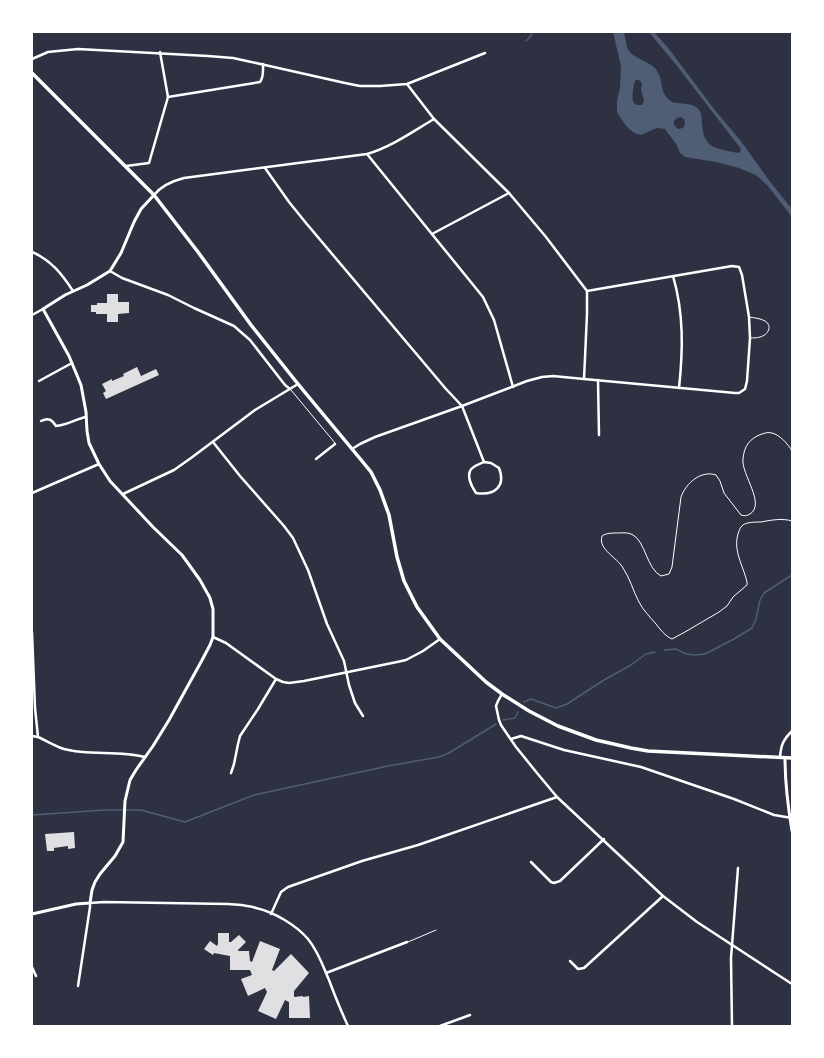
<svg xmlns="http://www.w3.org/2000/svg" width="824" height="1058" viewBox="0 0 824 1058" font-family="Barlow,sans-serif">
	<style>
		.water { fill: #4f5d75; fill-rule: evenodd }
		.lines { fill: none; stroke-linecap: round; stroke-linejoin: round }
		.stream { stroke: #4f5d75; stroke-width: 1.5 }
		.building { fill: #e0e0e3 }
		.path { stroke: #fff; stroke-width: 1 }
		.service { stroke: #fff; stroke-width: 1 }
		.minor { stroke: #fff; stroke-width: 2.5 }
		.tertiary { stroke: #fff; stroke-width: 3 }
		.secondary { stroke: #fff; stroke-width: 3.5 }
	</style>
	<rect width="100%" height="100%" fill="#2d3142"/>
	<!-- water -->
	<path class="water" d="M613,32H624C625,37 626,42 627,47C632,60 651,60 657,71C663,79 660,92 668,99C676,107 692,100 699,110C702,114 702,120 702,124C704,150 717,148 738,153L740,152L741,149L677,66L649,32H654L669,49L714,109L740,140L771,183L792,209V217L768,186L756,175L739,168L716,162L685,157L680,153L676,144L665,129L657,128L641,135L634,133L626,126L617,112V101L620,88L621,66ZM636,80H639L642,83L641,90L644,101L642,105H638C635,104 634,104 633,101C632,96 633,84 636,80ZM681,117L684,119L685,124L683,128L678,129L674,125V121L677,118Z"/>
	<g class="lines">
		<!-- stream -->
		<g class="stream">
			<polyline points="526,41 531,36 532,32"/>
			<polyline points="664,650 676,649 686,654 695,655 705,654 734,639 752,628 756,619 760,600 764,593 792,575"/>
			<polyline points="524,702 531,699 556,708 567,704 604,680 631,665 646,654 655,652"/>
			<polyline points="503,720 515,718 518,712"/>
			<polyline points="32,815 105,810 141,810 185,822 254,795 388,766 439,757 449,753 496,724"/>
		</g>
	</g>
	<!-- building -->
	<g class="building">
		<polygon points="107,294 118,294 118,302 129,302 129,313 118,314 118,322 107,322 107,314 96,314 96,312 91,312 91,305 97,305 97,303 107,303"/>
		<polygon points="137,367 141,376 156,369 159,375 106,399 103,393 106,391 102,384 112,379 112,381 124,376 123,374"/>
		<polygon points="74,832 75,848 68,849 68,846 54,848 54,851 47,851 45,834"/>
		<polygon points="218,933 229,933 229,942 231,942 239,935 246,942 238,950 238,951 249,951 250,961 252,962 260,941 280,949 272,970 274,971 291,954 309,973 294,991 294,997 303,996 303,997 309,996 310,1018 289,1018 289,1002 285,1000 276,1019 258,1011 267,992 265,988 248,996 241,979 252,975 250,970 230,970 230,956 214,953 213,955 204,949 210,941 217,946 218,944"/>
	</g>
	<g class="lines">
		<!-- path -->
		<path class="path" d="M792,451C788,444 780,435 772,433C768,432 765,433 762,434C750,438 744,446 743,459C741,474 766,504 750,514C747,516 744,516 741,515L724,493L720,481L716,475C701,470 686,483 681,497L672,567L669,574L661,576C647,569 645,541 633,535C628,532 622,533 617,533C612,533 606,533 602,536C598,550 617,557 623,568C630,578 633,591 639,602C643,610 650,617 656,624C660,629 665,636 672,639L685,632L719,612L727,606L733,597L747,585V582C743,565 733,551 738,534C739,531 740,527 743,525C747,522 756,522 761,522C771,520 783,518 792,521"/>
		<!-- service -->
		<g class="service">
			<path d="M749,317C754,318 760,318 765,321C773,326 768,335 760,337C757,338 753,338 750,338"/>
			<polyline points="291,390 335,443"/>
			<polyline points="408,942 436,930"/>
		</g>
		<!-- minor -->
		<g class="minor">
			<polyline points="32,59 48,52 78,49 208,56 233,58 256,63 345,83 360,86 380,86 407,84 485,53"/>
			<polyline points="407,84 434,119 509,193 546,237 587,291 587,314 584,379"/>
			<path d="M168,97L260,82C264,77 263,70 263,64"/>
			<polyline points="367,154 483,297 494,320 513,387"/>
			<polyline points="126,166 149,163 168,97 160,52"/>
			<polyline points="265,168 289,202 306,223 446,389 462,406 484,462"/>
			<path d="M154,195C162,185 172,181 184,178L367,154C391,147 412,132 434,119"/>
			<polyline points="432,234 509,193"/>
			<path d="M32,252C51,260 62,274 73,291"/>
			<polyline points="110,271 122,278 168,295 194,308 234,326 250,340 285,385 290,389"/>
			<path d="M673,276C684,313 683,351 679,388"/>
			<polyline points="32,315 43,309"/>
			<polyline points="598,380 599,435"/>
			<polyline points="39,381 72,363"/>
			<path d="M41,421C49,417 52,420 56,426C67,425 76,419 86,417"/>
			<polyline points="213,442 240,476 284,526 293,538 308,570 327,624 344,661 349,685 355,703 363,716"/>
			<polyline points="352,449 360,444 375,437 462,406 527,381 542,377 553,376 584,379 735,393 739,393 745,389 747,381 750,338 749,317 742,275 739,267 732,266 587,291"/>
			<polyline points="316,459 335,444"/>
			<path d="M484,462L491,463L499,468C506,486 495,496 476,493C472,487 467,478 470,471C472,466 480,464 484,462Z"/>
			<polyline points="32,493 99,464"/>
			<polyline points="123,494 174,470 191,458 255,410 298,384"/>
			<path d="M32,632L35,708L38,737C47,741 55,746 64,749C89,756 118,750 145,757"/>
			<polyline points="213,637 226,643 276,679 283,682 289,683 304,681 397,662 406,660 423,651 440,639"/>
			<polyline points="502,694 498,701 496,706 499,720 501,725 516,747 537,773 557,797 663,896 697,922 792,984"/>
			<polyline points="32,736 38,737"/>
			<polyline points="511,739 521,736 564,750 641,767 734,799 774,815 792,818"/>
			<path d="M780,757C781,745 783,740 792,731"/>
			<polyline points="231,773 234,764 238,744 240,736 258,709 276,679"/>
			<polyline points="531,862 551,882 554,883 560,881 604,839"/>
			<polyline points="271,914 281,892 288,887 362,861 418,845 557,797"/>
			<polyline points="570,961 578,969 584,968 663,896"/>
			<polyline points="32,967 36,976"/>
			<polyline points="326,973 407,942"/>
			<path d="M78,986L90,907V903L104,902L228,904C238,905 247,905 256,908C274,912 296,925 308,939C318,951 323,966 329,980C335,996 341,1011 348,1026"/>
			<polyline points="440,1026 470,1015"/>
			<polyline points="732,1026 731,958 738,868"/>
		</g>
		<!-- tertiary -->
		<g class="tertiary">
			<path d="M785,758C785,783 788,807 792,831"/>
			<polyline points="32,914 76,904 90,903 92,890 95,882 100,874 115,856 123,842 125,801 130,780 136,770 153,746 169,720 201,662 210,645 213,637 213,609 210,598 200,580 182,555 153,527 110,481 99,464 89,443 87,431 86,412 81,385 69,356 43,309 65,295 87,285 110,271 121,253 134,222 141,209 154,195"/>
		</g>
		<!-- secondary -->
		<polyline class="secondary" points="32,73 154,195 198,252 251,325 298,384 362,461 371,472 380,490 389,515 397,557 404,581 417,607 440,639 486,682 502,694 529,711 558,726 596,740 631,748 648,751 792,758"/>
	</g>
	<!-- border -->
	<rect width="824" height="1058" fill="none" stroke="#ffffff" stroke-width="66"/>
</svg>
